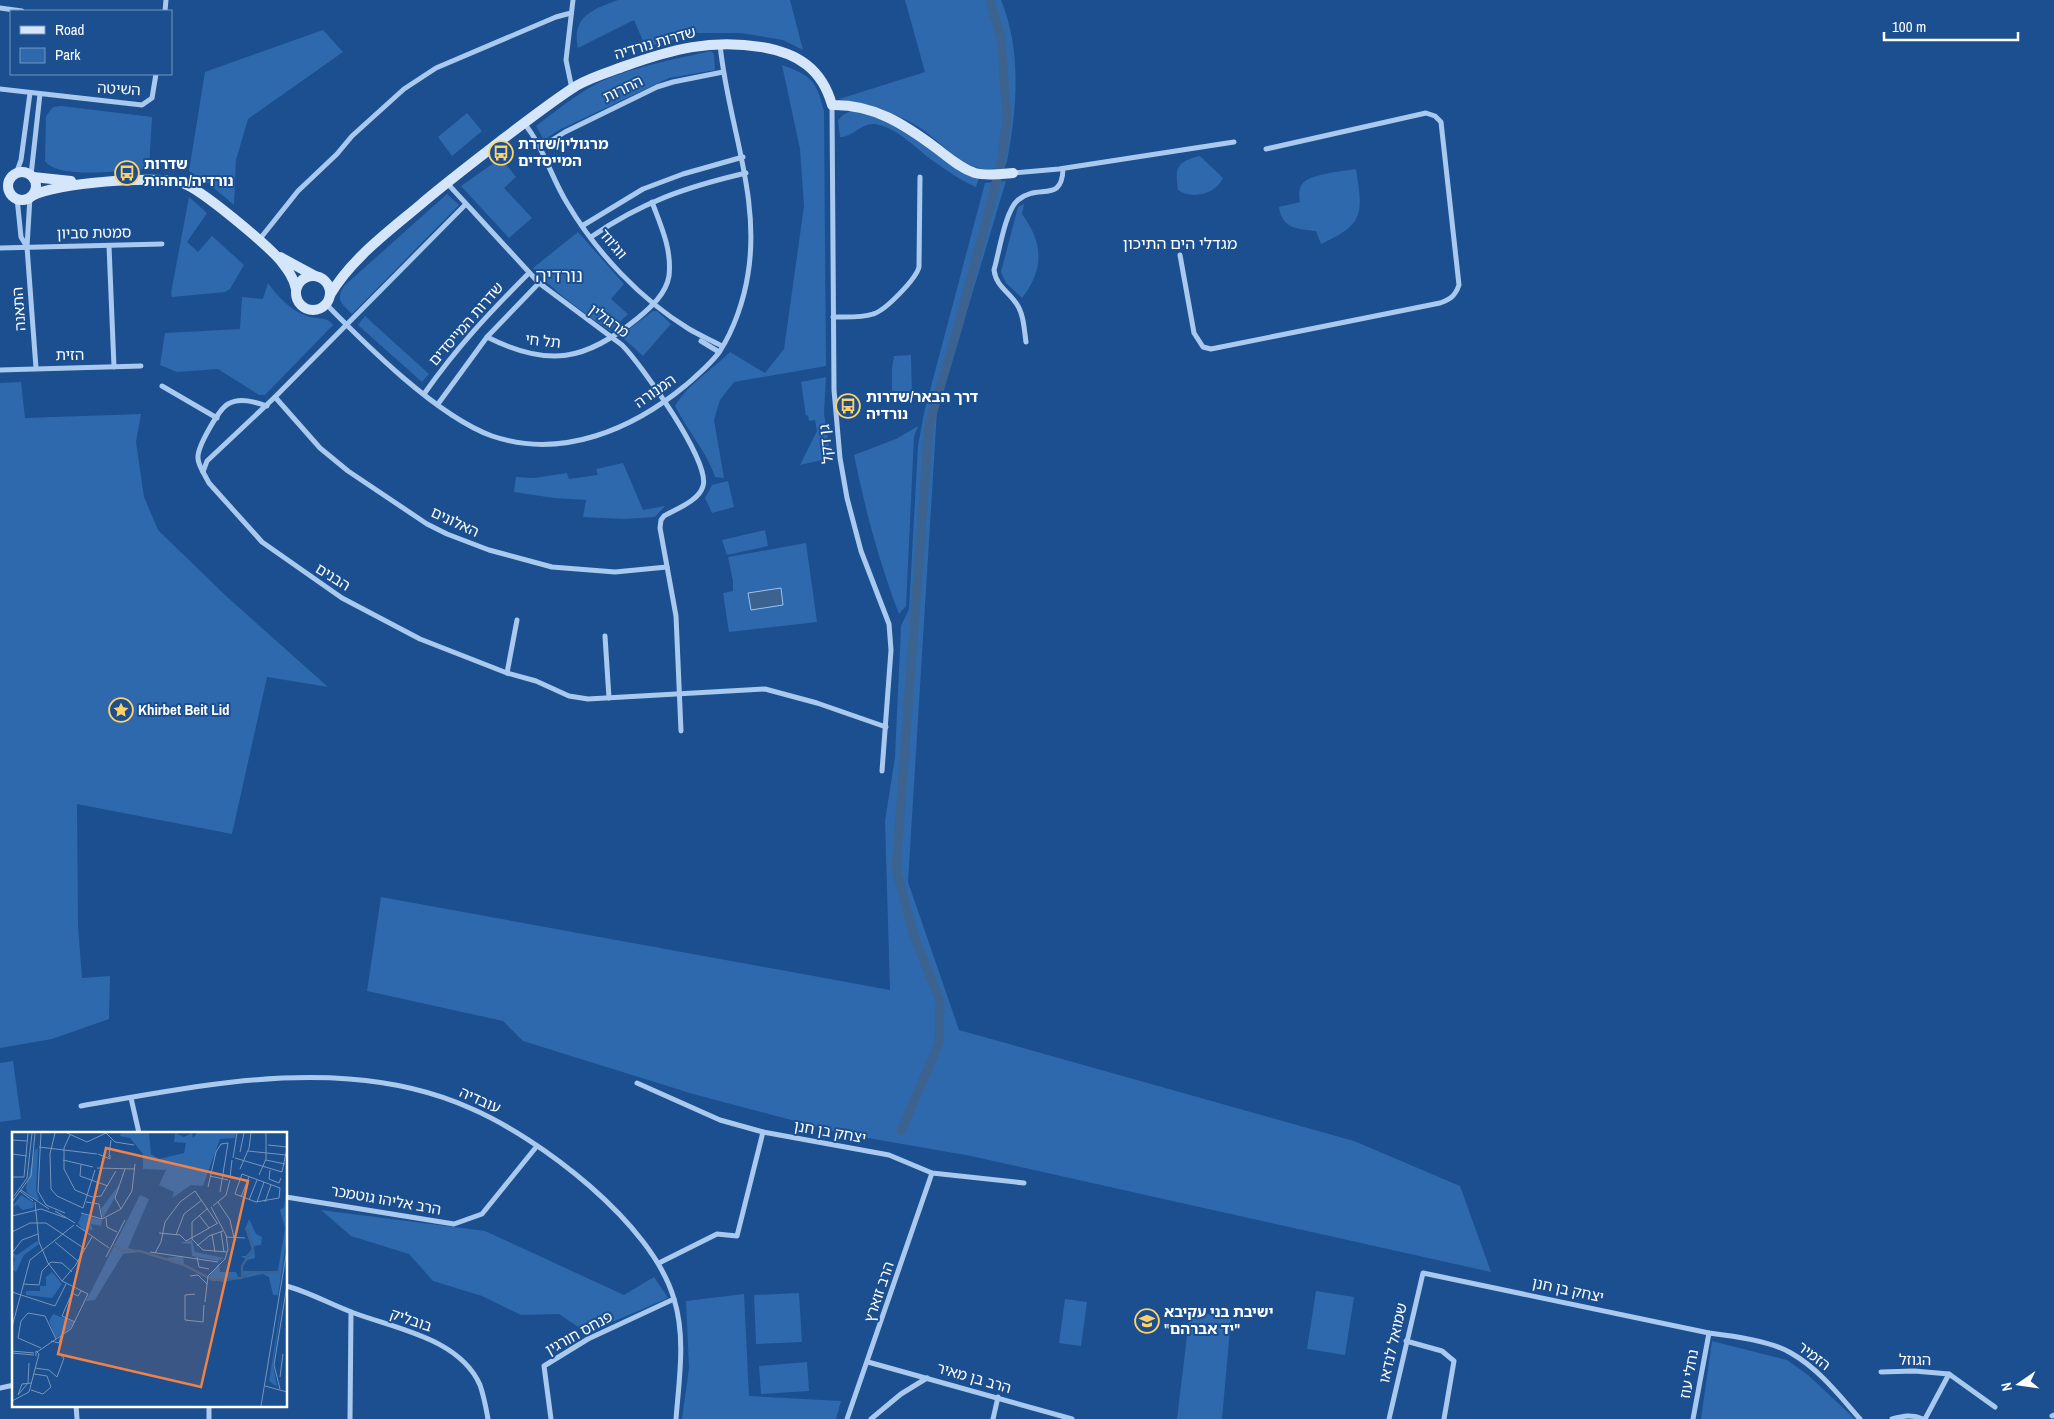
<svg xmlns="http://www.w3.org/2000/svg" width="2054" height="1419" viewBox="0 0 2054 1419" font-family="'Archivo Narrow','Noto Sans Hebrew',sans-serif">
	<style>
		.green { fill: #2e69ad }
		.water { fill: #3c6290; stroke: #9cc4f0 }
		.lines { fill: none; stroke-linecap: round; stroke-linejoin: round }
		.canal { stroke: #3c6290; stroke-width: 9 }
		.street { stroke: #a9c9ee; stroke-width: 5 }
		.secondary { stroke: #d6e6fa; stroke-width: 10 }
		.labels { text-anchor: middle; stroke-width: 4; stroke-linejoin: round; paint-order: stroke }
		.street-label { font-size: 15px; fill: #fff; stroke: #1b4f8f }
		.poi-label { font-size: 15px; font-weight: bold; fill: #fff; stroke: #1b4f8f; text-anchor: start }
		.neighbourhood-label { font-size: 16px; fill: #fff; stroke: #1b4f8f }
		.quarter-label { font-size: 18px; fill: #fff; stroke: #1b4f8f }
		.inset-river { fill: none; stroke: #3c6290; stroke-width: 2.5 }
		.inset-road { fill: none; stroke: #7695bc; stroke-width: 1 }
		.view { fill: #ee8249; fill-opacity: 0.15; stroke: #ee8249; stroke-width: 2.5 }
		.inset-edge { fill: none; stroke: #fff; stroke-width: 2.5 }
	</style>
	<rect width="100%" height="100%" fill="#1b4f8f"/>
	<!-- green -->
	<g class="green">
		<path d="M618,0H790L803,50L783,40L741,33H694L646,48L634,20L578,48C571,17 593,9 618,0Z"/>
		<path d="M905,0H1001C1022,51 1017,109 1007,161L1005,166C996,168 987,171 978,168C952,160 935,135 912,123C888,110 865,104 839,99L925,72Z"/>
		<polygon points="323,30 343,52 248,119 236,160 234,205 208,183 189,171 205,72"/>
		<path d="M711,51L714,54L715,70L669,78L559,130L544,140L536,126C555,112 574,96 596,84C627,68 676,59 711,51Z"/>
		<path d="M782,65C812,76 816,80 824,111L826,366L734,382L720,400L714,420L724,478L715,477C707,452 687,430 675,406C688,384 712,370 730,352L765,373L784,349L804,206L800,149Z"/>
		<path d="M61,106L152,117L149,169C126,170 58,180 45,161L46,116L53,107Z"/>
		<path d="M852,110C863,113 876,115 886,120C920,139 942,164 979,178L976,187C962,181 949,172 936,163C917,150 899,128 875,124C861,123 853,137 840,137L838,120L843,115Z"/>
		<polygon points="467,113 482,131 452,156 438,137"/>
		<path d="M1200,156L1223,178C1216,194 1192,200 1178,190C1175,167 1176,162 1200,156Z"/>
		<polygon points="501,158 516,177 504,188 532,218 509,238 461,186"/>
		<path d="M1356,169C1363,214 1365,224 1321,244L1316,231C1298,229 1282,229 1279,207L1300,202C1299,195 1298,189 1303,183C1310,174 1344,171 1356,169Z"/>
		<polygon points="1006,181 937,411 908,882 959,1030 1354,1141 1460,1186 1491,1272 971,1156 845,1134 693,1094 523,1041 503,1021 367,991 381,897 890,990 885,821 895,757 901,626 909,609 918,446 924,413 985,183"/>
		<path d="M447,194L459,205L352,314C342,304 335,300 344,286Z"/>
		<polygon points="189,197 207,213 187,242 198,252 212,236 244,265 230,289 225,292 172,297 171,293"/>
		<path d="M1024,204L1022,214C1044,244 1044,269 1022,298L1006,283L1001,272L1018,207Z"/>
		<path d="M578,232L624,284L611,299L628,314L610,331C583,312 555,293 533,268Z"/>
		<path d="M268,283C276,295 290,309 304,315C314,320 326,315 333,325L265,395H259L218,369L177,372L160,365L165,333L240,329L242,297L263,299Z"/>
		<polygon points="653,311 657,311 671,324 643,356 622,337 624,333"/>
		<polygon points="365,316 429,374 422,382 358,325"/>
		<polygon points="911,355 912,397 892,396 892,368 894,356"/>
		<polygon points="826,377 824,414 831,458 800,465 817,431 815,420 809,421 808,415 806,416 801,382"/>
		<polygon points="21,382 25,418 141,414 136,442 144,497 158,530 225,595 328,687 267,677 232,834 77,804 78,926 82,978 110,976 109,1019 52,1039 0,1048 0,383"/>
		<path d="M918,426L914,437L906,606L899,614C879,562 865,509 854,455L896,439Z"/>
		<polygon points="623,463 643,510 665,506 655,517 624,519 583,517 586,500 554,498 514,492 516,477 534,478 567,473 569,479 598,475 596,469"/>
		<polygon points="728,481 734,507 712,513 705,498 712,485"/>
		<polygon points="765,530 768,546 727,555 722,540"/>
		<polygon points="806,543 817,622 729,632 723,593 733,591 733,581 728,557"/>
		<polygon points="13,1061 21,1119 0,1122 0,1063"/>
		<polygon points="321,1210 485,1231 624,1295 654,1277 668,1298 587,1333 559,1314 521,1315 482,1296 433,1281 409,1254 351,1236"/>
		<polygon points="1316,1291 1354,1297 1345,1355 1307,1349"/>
		<polygon points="799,1293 802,1342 756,1344 754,1295"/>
		<polygon points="744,1294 749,1396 841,1401 836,1419 682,1419 689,1368 686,1301"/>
		<polygon points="1065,1299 1087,1302 1081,1346 1059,1343"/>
		<polygon points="1190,1311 1231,1318 1222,1419 1177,1419"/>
		<polygon points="1712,1341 1787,1360 1808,1375 1855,1419 1701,1419"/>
		<polygon points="807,1362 809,1391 761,1394 759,1366"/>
	</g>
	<!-- water -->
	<polygon class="water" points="781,588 783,605 751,610 748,593"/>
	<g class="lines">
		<!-- canal -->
		<polyline class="canal" points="901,1131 939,1043 940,1001 914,936 896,869 929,425 958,327 1001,164 1007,118 1001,39 990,0"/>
		<!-- street -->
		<g class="street">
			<polyline points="0,8 22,11"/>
			<polyline points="165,11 166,0"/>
			<polyline points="0,89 142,105 152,98 156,74"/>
			<polyline points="572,89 566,60 573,0"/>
			<polyline points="832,105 834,390 840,458 847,498 861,551 889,624 891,650 882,771"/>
			<path d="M524,123C544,148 551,177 567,203C596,252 640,299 689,329C699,335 711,340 722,346"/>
			<polyline points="541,147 565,132 657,87 673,82 723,72"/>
			<polyline points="1013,173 1059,169 1234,142"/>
			<polyline points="16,174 21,160 30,93"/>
			<polyline points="31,175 40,94"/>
			<path d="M447,183L539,283L622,345C641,364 711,462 703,486C699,501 676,509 664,516L661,520L660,528L676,616L681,731"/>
			<polyline points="30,197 27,247 36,368"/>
			<polyline points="17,198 21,237 27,247"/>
			<polyline points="466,204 275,397 207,461 203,472 209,483 262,542 342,598 420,639 507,673 536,681 569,696 588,699 765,689 817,703 886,727"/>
			<polyline points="582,226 643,189 683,174 743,157"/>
			<path d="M591,237C642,202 686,187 746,173"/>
			<polyline points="259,240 298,191 337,154 352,136 404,89 436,68 556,17 571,13"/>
			<polyline points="109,246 114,367"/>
			<polyline points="0,248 162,244"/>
			<path d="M1180,255L1194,333L1203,347L1211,349L1440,303C1451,299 1455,296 1459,285L1441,122L1435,116L1426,113L1266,149"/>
			<path d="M326,304C367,346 437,416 492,436C562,460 633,429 686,385C697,375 711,364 720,351C734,329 744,300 748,274C761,195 727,121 720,44"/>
			<path d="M833,317C846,317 861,318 873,314C885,311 916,279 919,267L920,177"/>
			<path d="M487,337C549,368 585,361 638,318C651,307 666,294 669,276C672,249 661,226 652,202"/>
			<polyline points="701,341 719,352"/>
			<path d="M1026,342C1024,329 1024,314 1016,303C1008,291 996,286 994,270C999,253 1005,211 1018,200C1038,183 1062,204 1063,169"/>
			<polyline points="0,370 141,366"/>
			<polyline points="162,386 217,418"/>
			<path d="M424,394C457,347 489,313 529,273"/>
			<polyline points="275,397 320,448 348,471 427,524 447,534 489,550 552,567 615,572 667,567"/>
			<polyline points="438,404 487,337 539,283"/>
			<path d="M203,472C201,468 198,463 198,458C197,447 219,409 228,404C240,397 255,402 267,406"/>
			<polyline points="605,636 609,698"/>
			<polyline points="507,673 517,620"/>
			<polyline points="637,1083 720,1120 763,1132 889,1155 932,1173 1024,1183"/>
			<polyline points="131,1098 139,1133"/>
			<path d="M81,1106C169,1091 259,1072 349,1079C390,1082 432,1091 470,1108C540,1138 652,1223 674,1299C686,1337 679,1380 676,1419"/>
			<polyline points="286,1197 454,1224 482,1214 537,1146"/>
			<polyline points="659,1263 717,1234 737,1236 763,1132"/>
			<path d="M286,1286C310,1292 331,1305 354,1313C397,1329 460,1339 480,1385C484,1396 486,1408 488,1419"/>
			<polyline points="1406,1341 1442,1351 1454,1361 1444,1419"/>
			<polyline points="868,1362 1072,1419"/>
			<polyline points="1881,1372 1914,1371 1949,1374"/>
			<polyline points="0,1388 14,1385"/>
			<polyline points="76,1405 77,1419"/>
			<polyline points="209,1405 209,1419"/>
			<polyline points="2052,1416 2054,1415"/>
			<polyline points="350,1419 351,1312"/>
			<polyline points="551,1419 544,1366 588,1339 674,1299"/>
			<polyline points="847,1419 932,1173"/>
			<polyline points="871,1419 901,1394 927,1378"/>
			<polyline points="993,1419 998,1397"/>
			<path d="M1389,1419L1423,1273L1709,1333C1733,1336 1771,1341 1791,1353C1819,1369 1839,1395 1860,1419"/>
			<polyline points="1693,1419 1709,1333"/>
			<path d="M1892,1419C1903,1416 1912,1414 1923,1419"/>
			<polyline points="1925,1419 1949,1374 1995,1407"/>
		</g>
		<!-- secondary -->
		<g class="secondary">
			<circle cx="22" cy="186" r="14"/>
			<polyline points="33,177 71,181"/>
			<path d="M32,196C54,183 157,175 182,183C200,188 266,244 280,260C287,269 294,278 296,289"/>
			<polyline points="280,257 315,276"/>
			<circle cx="313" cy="293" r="17"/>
			<path d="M330,295C351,259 388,232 420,205C447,182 475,161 503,139C527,121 551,102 576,86C591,77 609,72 625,66C673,49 711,39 761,47C798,53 822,69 832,105C873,104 904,124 936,148C948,157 960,168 975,173C987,176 1001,174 1013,173"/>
		</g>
	</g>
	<!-- icons -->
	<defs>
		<g id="bus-ring" transform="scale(1.25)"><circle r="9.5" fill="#1b4f8f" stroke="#ffd166" stroke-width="1.5"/><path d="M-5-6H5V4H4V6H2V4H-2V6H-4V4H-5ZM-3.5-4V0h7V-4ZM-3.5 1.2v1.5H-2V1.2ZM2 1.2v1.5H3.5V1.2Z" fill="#ffd166"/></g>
		<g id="sight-ring" transform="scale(1.25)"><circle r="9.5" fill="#1b4f8f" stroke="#ffd166" stroke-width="1.5"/><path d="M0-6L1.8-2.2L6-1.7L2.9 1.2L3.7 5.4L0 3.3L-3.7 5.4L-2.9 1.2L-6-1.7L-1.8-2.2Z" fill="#ffd166"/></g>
		<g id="school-ring" transform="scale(1.25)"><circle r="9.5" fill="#1b4f8f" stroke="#ffd166" stroke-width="1.5"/><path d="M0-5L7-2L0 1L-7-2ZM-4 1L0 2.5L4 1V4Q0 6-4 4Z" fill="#ffd166"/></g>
	</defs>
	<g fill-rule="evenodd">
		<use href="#bus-ring" x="501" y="153"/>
		<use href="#bus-ring" x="127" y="173"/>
		<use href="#bus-ring" x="848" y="406"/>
		<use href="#sight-ring" x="121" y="710"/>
		<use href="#school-ring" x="1147" y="1321"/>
	</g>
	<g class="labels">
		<!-- street labels -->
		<g class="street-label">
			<text transform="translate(655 43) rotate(-16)" y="5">שדרות נורדיה</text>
			<text transform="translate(119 89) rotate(3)" y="5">השיטה</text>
			<text transform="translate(623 89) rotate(-26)" y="5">החרות</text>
			<text transform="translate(94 233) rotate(-1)" y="5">סמטת סביון</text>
			<text transform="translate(613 244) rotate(50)" y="5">ווג'ווד</text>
			<text transform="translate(19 309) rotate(-94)" y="5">התאנה</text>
			<text transform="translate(609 321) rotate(36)" y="5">מרגולין</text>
			<text transform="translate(466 324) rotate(-49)" y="5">שדרות המייסדים</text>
			<text transform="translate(543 341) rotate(6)" y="5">תל חי</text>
			<text transform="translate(70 355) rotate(-1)" y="5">הזית</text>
			<text transform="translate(655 391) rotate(-35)" y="5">המנורה</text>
			<text transform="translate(826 444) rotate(-96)" y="5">גן דקל</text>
			<text transform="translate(455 522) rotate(25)" y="5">האלונים</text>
			<text transform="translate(333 577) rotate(32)" y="5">הבנים</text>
			<text transform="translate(480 1100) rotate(24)" y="5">עובדיה</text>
			<text transform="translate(830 1132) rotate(10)" y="5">יצחק בן חנן</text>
			<text transform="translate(386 1200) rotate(10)" y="5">הרב אליהו גוטמכר</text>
			<text transform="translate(1568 1290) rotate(12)" y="5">יצחק בן חנן</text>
			<text transform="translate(879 1292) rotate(-71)" y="5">הרב זוארץ</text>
			<text transform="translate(411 1320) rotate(19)" y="5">בובליק</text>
			<text transform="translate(579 1333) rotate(-29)" y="5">פנחס חורגין</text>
			<text transform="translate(1393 1343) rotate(-77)" y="5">שמואל לנדאו</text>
			<text transform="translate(1814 1356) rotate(37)" y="5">הזמיר</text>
			<text transform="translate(1915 1360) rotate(1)" y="5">הגוזל</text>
			<text transform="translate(1689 1374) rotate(-80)" y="5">נחלי עוז</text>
			<text transform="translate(974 1378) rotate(16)" y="5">הרב בן מאיר</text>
		</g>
		<!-- poi labels -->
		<g class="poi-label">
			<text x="518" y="149">מרגולין/שדרת<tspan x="518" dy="17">המייסדים</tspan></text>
			<text x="144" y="169">שדרות<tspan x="144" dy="17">נורדיה/החרות</tspan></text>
			<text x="866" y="402">דרך הבאר/שדרות<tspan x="866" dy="17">נורדיה</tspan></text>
			<text x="138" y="715">Khirbet Beit Lid</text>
			<text x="1164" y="1317">ישיבת בני עקיבא<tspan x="1164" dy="17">"יד אברהם"</tspan></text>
		</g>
		<!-- neighbourhood labels -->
		<g class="neighbourhood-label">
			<text x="1180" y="249">מגדלי הים התיכון</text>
		</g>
		<!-- quarter labels -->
		<g class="quarter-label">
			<text x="559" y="282">נורדיה</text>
		</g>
	</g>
	<!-- overview -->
	<g transform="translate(12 1132)">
		<rect width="275" height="275" fill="#1b4f8f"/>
		<path d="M109,1H137L139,22L147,27L172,21L174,11L162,10L163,1L172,5L180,1L181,6L185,1H224L223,6L208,7L191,54L179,53L160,66L162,60L147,53L154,38L131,37V22L118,6L108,4ZM26,16L24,58L27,67L25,69L15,60L14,55L23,18ZM107,53L101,69L91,86L89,77ZM275,53V105L266,163H261L257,145L251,142L211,150L196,146L207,131L208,140H224L226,145H230L229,139H266L273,96L268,78L272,75ZM9,63L22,71L21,76L10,78L6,73L0,75ZM128,63L137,67L116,116L154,126L171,124L172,132L195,146L173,134L127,120L111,122L83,168L74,169ZM70,82L90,88L89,94L79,92L81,99L78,97L76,101L71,98L66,91ZM237,87L244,102L250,105L249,113L242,114L243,126L235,128L229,124H234L240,117L233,97ZM180,108L183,120L212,126L206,129L180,124L179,112L168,111ZM25,109L27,112L12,123L4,140L1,138L3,127L0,121L5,123ZM40,140L50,152L40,166L14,163V159H28V154H34V145ZM273,149L261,233L265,255L257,249ZM41,182L62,190L58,197L44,206L37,189Z" fill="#2e69ad"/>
		<path class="inset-river" d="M102,113L110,119H128L172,133L201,148L229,146L241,140L268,141M230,145V134L241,117L235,96"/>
		<path class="inset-road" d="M29,1L26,59L34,73L53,81M43,1L38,22L39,57L45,64L71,76M55,1L75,10L94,1M94,1L103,10L122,13M58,3L52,16V37L63,58L80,65L89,64L104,39M0,8L15,9M256,13L275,15M27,15L85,22M236,19L274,23M228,20L232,1M0,22L15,24M86,22L98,27V23L96,25M97,23L99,8M221,26L225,1M223,26L270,40L275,16M51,28L81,35M254,28L273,32M69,32L68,44L96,54M85,36L123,37M228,37L237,16L239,1M258,38L257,47L267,51L269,46M230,42L268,56L267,66L244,70L223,62ZM247,43L254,27V1M198,44L216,48M0,45H12L16,1M218,46L220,28M196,55L204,20L209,12L216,11L208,60M9,58L37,77M8,59L21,69M2,64L15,46L20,1M229,65L237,45M237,68L245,48M0,70L19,44L23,1M23,70L27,110L36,131L50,149L76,162L59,197L25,220M74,70L87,72L90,87M206,70L218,88L222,106M245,70L252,50M253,70L259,53M201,74L214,63L218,48M71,76L83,38M196,76L180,90V107L191,118L215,120M109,77L103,66L113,37M43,79L63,91M69,81L90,87L109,77L120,59L123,32M187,83L197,96M0,84L29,77L54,86M94,86L95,95L105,100M64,93L97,116M0,100L18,91H34L73,117M209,100L212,120M147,101L168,103L174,109L206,91M200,102L203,120M164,103L172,82L190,68M214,105L233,106M43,110L66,129M185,114L197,104L211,99M138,120L206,130M0,121L10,108L26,102M143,121L149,110L153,90L168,70L183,59L205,91M94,125L113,88M185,125L187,135L197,137M178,144L186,143L195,152M50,149L63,134L80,105M11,152L27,153L30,139L39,130L50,131L60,140M0,160L43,174L54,152M183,162L173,163V188L191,190L192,173M193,170L196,144L213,127L216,117L214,103L199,75M63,190L50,184L60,161L66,164L69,159M0,195L18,128L62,93M39,209L47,211L49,204M29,216L6,206L9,189L16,181L33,184L44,207M0,219L22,221M0,221L22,223M23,236L37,238L45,245L52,226L47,222M268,245L271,222M253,254L275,260M268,257L262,233L275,153M19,258L31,262L39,255L35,244L22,242M6,263L16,251L17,231M6,263L10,252L20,251M0,269L17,260L27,222L24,219V224M249,274L275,117"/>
		<path class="view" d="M94,16L236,49L189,255L46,222Z"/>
		<rect width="275" height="275" class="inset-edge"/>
	</g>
	<!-- legend -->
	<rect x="10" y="10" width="162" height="65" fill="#1b4f8f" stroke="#7695bc"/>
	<rect x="20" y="26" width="25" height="8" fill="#d6e6fa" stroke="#7695bc"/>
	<text x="55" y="35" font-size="15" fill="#ffffff">Road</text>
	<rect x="20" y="48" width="25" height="15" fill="#2e69ad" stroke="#7695bc"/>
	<text x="55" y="60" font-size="15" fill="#ffffff">Park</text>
	<!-- north arrow -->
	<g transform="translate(2019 1384) rotate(257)" stroke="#1b4f8f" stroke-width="4" paint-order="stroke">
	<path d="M0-4L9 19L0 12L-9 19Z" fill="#ffffff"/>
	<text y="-8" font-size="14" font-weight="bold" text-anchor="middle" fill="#ffffff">N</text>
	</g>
	<!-- scale -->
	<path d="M1884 32v8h134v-8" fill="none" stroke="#ffffff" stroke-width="2.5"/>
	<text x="1892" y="32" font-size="15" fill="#ffffff" stroke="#1b4f8f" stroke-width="4" paint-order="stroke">100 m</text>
</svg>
